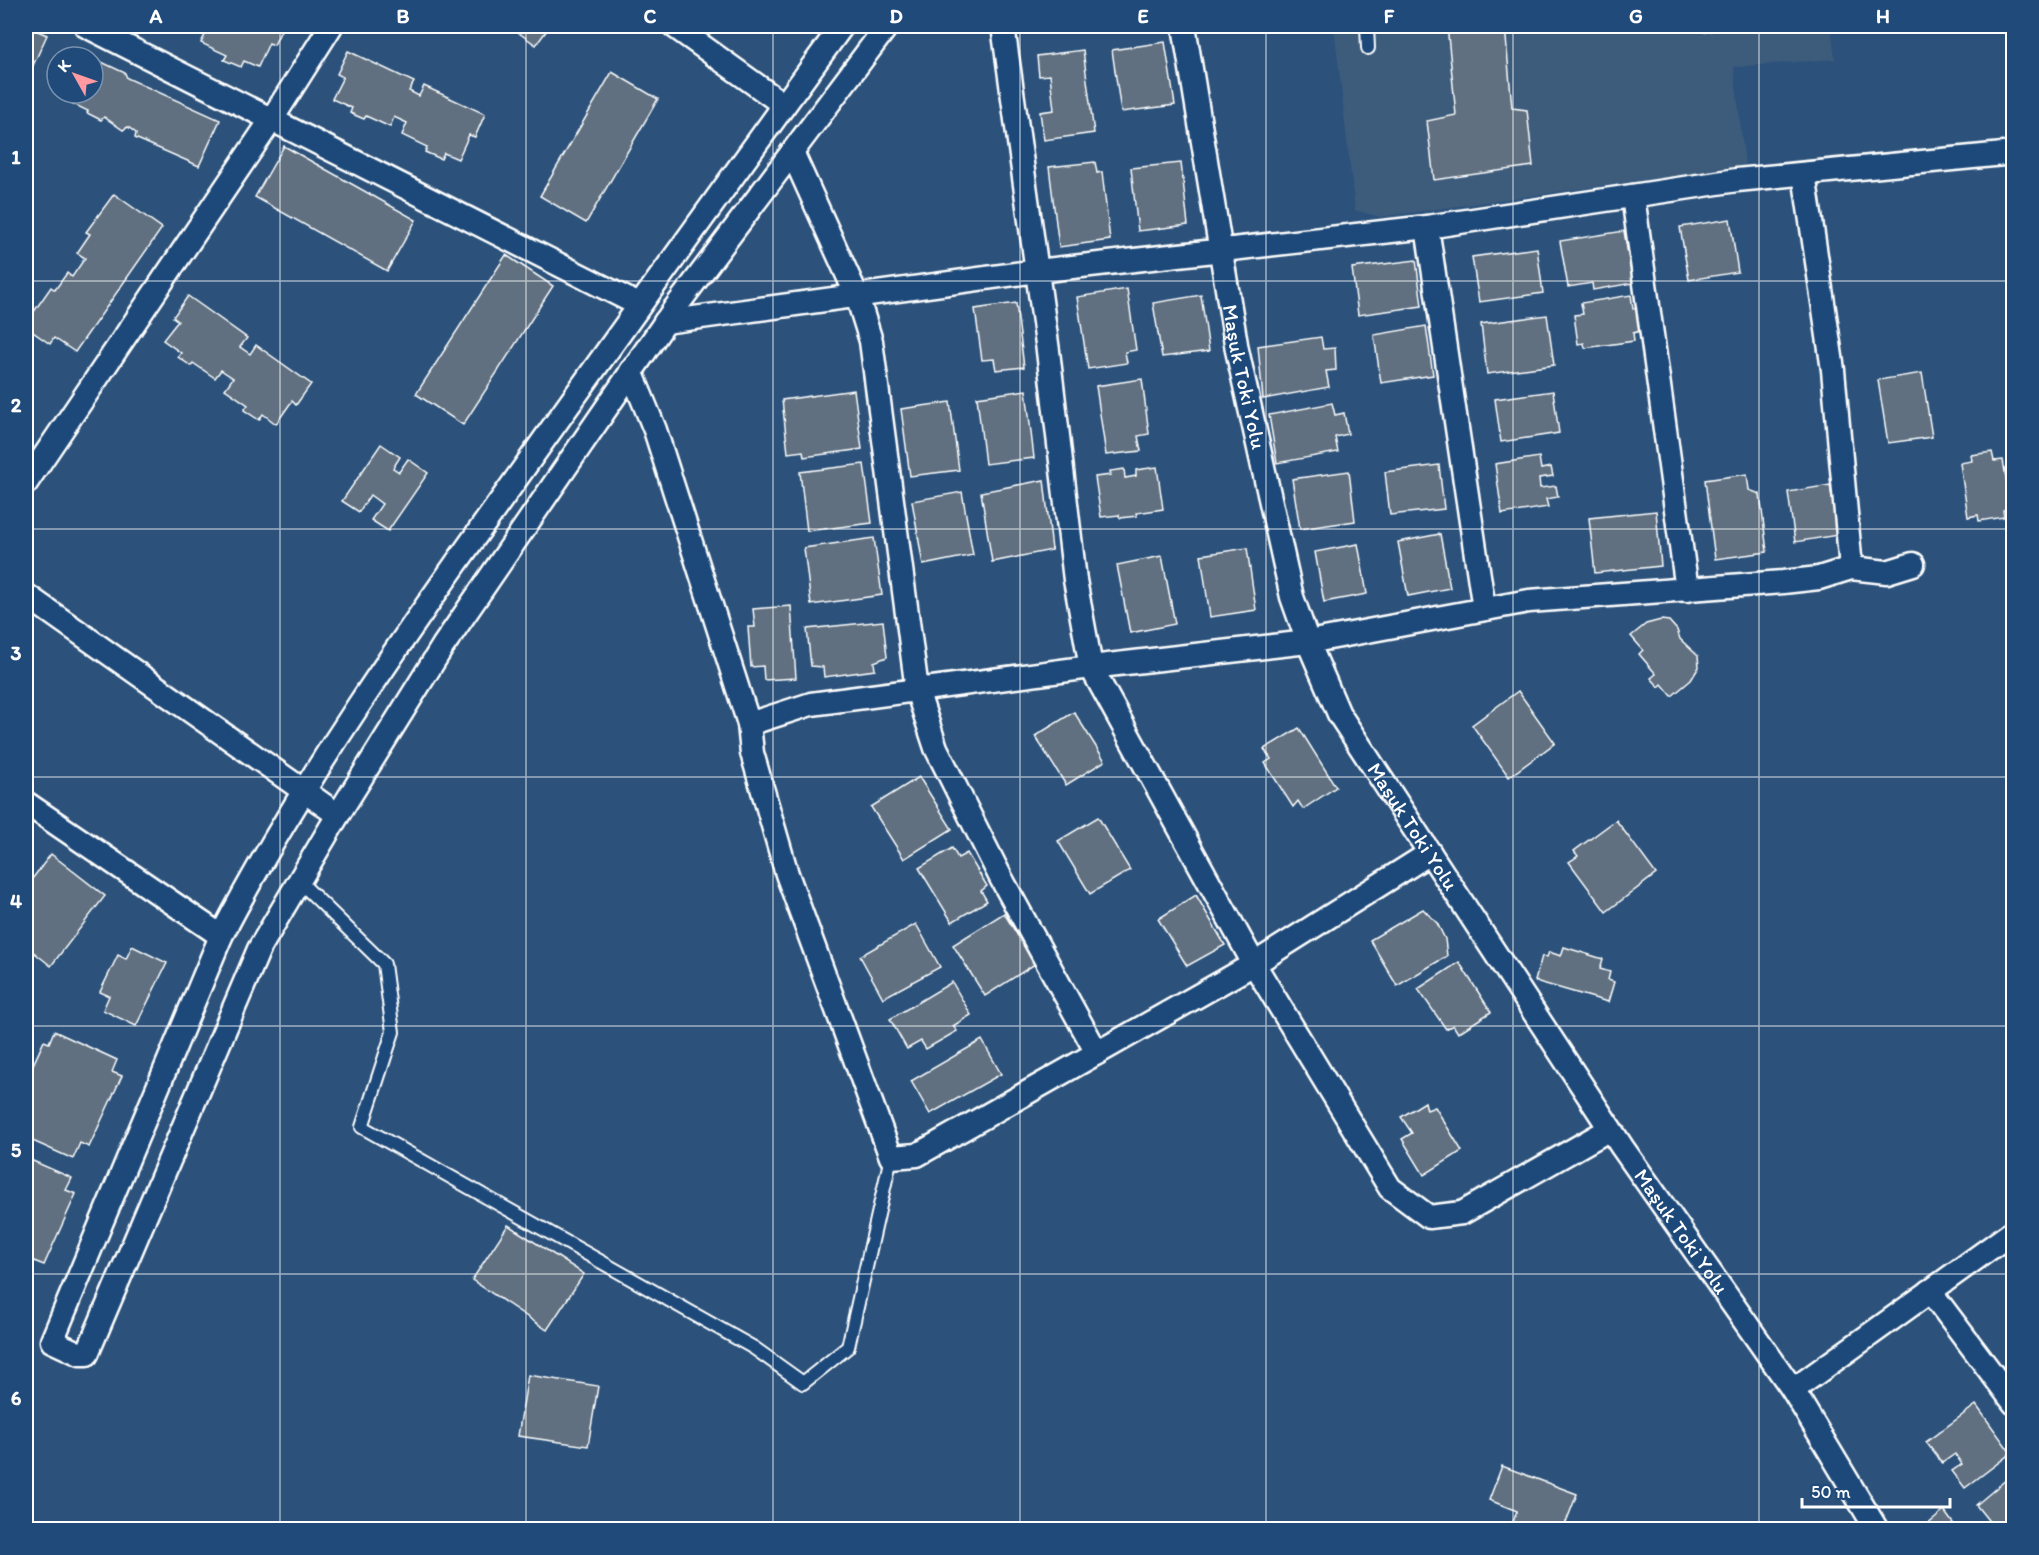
<svg xmlns="http://www.w3.org/2000/svg" width="2039" height="1555" viewBox="0 0 2039 1555" font-family="Itim,sans-serif">
	<style>
		.built { fill: #3c5b7c }
		.building { fill: #607080; stroke: #fff; stroke-width: 1.5 }
		.lines { fill: none; stroke-linecap: round; stroke-linejoin: round }
		.lane-casing { stroke: #fff; stroke-width: 16 }
		.street-casing { stroke: #fff; stroke-width: 27 }
		.lane { stroke: #1f4a7a; stroke-width: 12 }
		.street { stroke: #1f4a7a; stroke-width: 22 }
		.grid { fill: none; stroke: #fff; stroke-width: 1.5; stroke-opacity: 0.55 }
		.labels { text-anchor: middle; stroke-width: 4.5; stroke-linejoin: round; paint-order: stroke }
		.street-label { font-size: 21px; fill: #fff; stroke: #1f4a7a }
		.neatline { fill: none; stroke: #fff; stroke-width: 2 }
		.grid-label { font-size: 20px; text-anchor: middle; font-weight: bold; fill: #fff }
	</style>
	<rect width="100%" height="100%" fill="#2c527b"/>
	<filter id="ink" filterUnits="userSpaceOnUse"><feTurbulence type="fractalNoise" baseFrequency=".0167" numOctaves="2"/><feDisplacementMap in="SourceGraphic" scale="12" xChannelSelector="R" yChannelSelector="G"/><feConvolveMatrix kernelMatrix="1 2 1 2 8 2 1 2 1" color-interpolation-filters="sRGB"/></filter>
	<g filter="url(#ink)">
		<!-- built -->
		<polygon class="built" points="1334,26 1831,26 1835,59 1734,67 1745,166 1380,217 1355,210"/>
		<!-- building -->
		<g class="building">
			<polygon points="26,26 47,35 26,81"/>
			<polygon points="170,26 193,26 189,35"/>
			<polygon points="195,26 283,26 274,45 269,43 258,67 244,61 241,67 224,60 227,55 201,43 207,31"/>
			<polygon points="509,26 550,26 536,45"/>
			<polygon points="1447,26 1505,26 1512,108 1527,110 1533,166 1434,180 1427,121 1456,115"/>
			<polygon points="1704,26 1730,26 1705,32"/>
			<polygon points="1165,42 1175,105 1121,112 1112,50"/>
			<polygon points="1083,50 1094,133 1044,140 1040,112 1054,110 1050,75 1039,76 1037,56"/>
			<polygon points="348,51 414,82 409,91 419,96 424,86 485,114 475,137 469,135 458,159 444,153 441,159 425,152 427,147 402,135 407,123 394,117 390,127 366,116 364,119 350,113 352,108 332,99 343,77 337,74"/>
			<polygon points="93,58 125,73 127,78 220,120 199,166 135,138 136,133 128,127 123,130 104,117 101,120 87,113 88,111 65,100 68,93 93,93"/>
			<polygon points="612,72 658,99 586,223 540,196"/>
			<polygon points="284,146 416,220 387,271 255,197"/>
			<polygon points="1095,162 1097,173 1102,172 1110,240 1059,247 1049,167"/>
			<polygon points="1181,163 1188,225 1138,231 1131,168"/>
			<polygon points="114,194 162,228 75,352 54,338 50,344 26,327 26,323 51,287 55,290 67,273 72,277 85,258 77,253 90,234 86,232"/>
			<polygon points="1730,219 1738,272 1689,280 1680,227"/>
			<polygon points="1624,231 1633,283 1593,290 1592,283 1568,287 1560,241"/>
			<polygon points="1537,248 1543,293 1479,302 1472,257"/>
			<polygon points="506,255 553,286 463,425 416,394"/>
			<polygon points="1416,260 1422,306 1358,315 1352,268"/>
			<polygon points="1127,289 1136,350 1125,352 1127,363 1088,369 1077,297"/>
			<polygon points="1201,295 1209,351 1162,357 1153,303"/>
			<polygon points="1631,295 1633,309 1637,308 1640,331 1633,333 1634,341 1585,348 1584,343 1578,344 1574,315 1583,314 1581,303"/>
			<polygon points="188,296 247,338 240,347 250,354 256,345 311,384 296,405 292,401 276,424 263,414 259,420 244,410 248,405 225,389 233,378 221,370 215,378 193,363 191,366 178,357 181,353 163,340 178,321 173,317"/>
			<polygon points="1016,303 1024,367 996,370 994,359 982,360 975,309"/>
			<polygon points="1547,315 1554,365 1487,374 1481,324"/>
			<polygon points="1426,326 1433,375 1381,383 1374,335"/>
			<polygon points="1321,337 1323,349 1335,348 1336,370 1326,371 1329,387 1263,399 1258,346"/>
			<polygon points="1922,373 1932,437 1888,443 1878,380"/>
			<polygon points="1142,379 1149,434 1138,436 1141,451 1106,455 1096,386"/>
			<polygon points="854,390 862,449 804,457 803,451 788,453 782,400"/>
			<polygon points="1026,390 1034,458 985,464 977,397"/>
			<polygon points="1553,391 1559,433 1501,442 1495,399"/>
			<polygon points="950,402 959,470 910,476 901,409"/>
			<polygon points="1332,403 1335,415 1344,413 1348,434 1335,437 1338,452 1277,463 1269,415"/>
			<polygon points="381,444 400,457 393,468 399,472 408,459 428,473 388,531 371,520 382,504 370,495 359,512 342,501"/>
			<polygon points="1992,452 1994,461 2003,460 2011,508 2003,510 2004,517 1979,521 1978,515 1968,517 1960,463 1972,461 1971,455"/>
			<polygon points="1539,457 1541,469 1551,467 1553,476 1539,478 1540,488 1556,486 1558,497 1546,499 1548,507 1502,514 1495,464"/>
			<polygon points="864,464 872,523 807,531 800,472"/>
			<polygon points="1439,465 1444,509 1390,515 1385,472"/>
			<polygon points="1157,467 1163,509 1136,513 1137,516 1120,518 1119,515 1101,517 1095,477 1111,475 1110,471 1124,469 1125,478 1136,476 1136,470"/>
			<polygon points="1349,471 1355,521 1300,529 1292,479"/>
			<polygon points="1747,474 1749,490 1760,494 1767,552 1715,559 1705,480"/>
			<polygon points="1044,480 1052,550 992,562 981,492"/>
			<polygon points="1830,485 1838,535 1795,542 1788,492"/>
			<polygon points="962,492 973,555 923,565 912,501"/>
			<polygon points="1656,511 1661,566 1595,573 1589,518"/>
			<polygon points="1440,534 1450,588 1408,596 1398,542"/>
			<polygon points="874,538 882,595 811,605 804,548"/>
			<polygon points="1358,544 1367,594 1324,602 1315,552"/>
			<polygon points="1247,548 1256,610 1210,617 1201,555"/>
			<polygon points="1162,556 1175,624 1130,633 1117,565"/>
			<polygon points="791,606 796,678 764,680 763,666 751,667 748,627 755,627 753,609"/>
			<polygon points="1661,620 1669,621 1677,630 1680,639 1698,656 1699,667 1691,680 1672,696 1662,684 1659,687 1651,678 1656,674 1639,654 1643,650 1631,636 1646,624"/>
			<polygon points="883,621 887,657 874,662 875,670 824,677 823,667 811,666 807,629"/>
			<polygon points="1518,691 1555,743 1509,777 1472,725"/>
			<polygon points="1074,712 1105,761 1066,785 1035,736"/>
			<polygon points="1299,728 1336,787 1303,809 1298,801 1293,807 1265,763 1271,759 1264,749"/>
			<polygon points="919,777 952,829 904,859 871,807"/>
			<polygon points="1098,817 1130,870 1090,894 1058,841"/>
			<polygon points="1616,820 1656,874 1606,912 1569,862 1578,856 1574,851"/>
			<polygon points="952,848 958,858 967,853 987,886 981,891 987,901 952,922 919,868"/>
			<polygon points="51,854 105,896 51,966 26,946 26,887"/>
			<polygon points="1196,895 1225,945 1187,966 1158,919"/>
			<polygon points="1423,909 1437,923 1445,939 1447,956 1397,986 1370,940"/>
			<polygon points="1004,913 1035,964 985,996 953,945"/>
			<polygon points="916,924 940,967 883,998 860,956"/>
			<polygon points="132,946 167,963 136,1026 103,1010 109,996 100,992 118,955 126,959"/>
			<polygon points="1564,947 1603,959 1600,969 1610,972 1608,980 1614,982 1608,1002 1535,981 1542,956 1547,957 1549,952 1561,956"/>
			<polygon points="1459,962 1491,1012 1458,1033 1453,1025 1446,1029 1418,989"/>
			<polygon points="952,982 971,1015 953,1026 957,1031 926,1049 921,1041 907,1049 890,1019"/>
			<polygon points="54,1031 117,1060 112,1072 122,1076 89,1147 80,1143 73,1159 26,1138 26,1080 44,1041 49,1043"/>
			<polygon points="982,1040 1001,1074 930,1114 911,1081"/>
			<polygon points="1425,1102 1427,1110 1435,1107 1462,1151 1424,1175 1402,1139 1412,1133 1401,1117"/>
			<polygon points="26,1158 72,1178 66,1190 76,1194 44,1265 34,1261 27,1277 26,1277"/>
			<polygon points="508,1225 584,1274 547,1330 472,1280"/>
			<polygon points="528,1375 598,1386 588,1446 518,1436"/>
			<polygon points="1976,1405 2011,1453 1965,1488 1952,1471 1962,1464 1955,1454 1942,1463 1926,1442"/>
			<polygon points="1502,1466 1577,1494 1563,1530 1557,1528 1556,1530 1510,1530 1517,1511 1489,1500"/>
			<polygon points="2014,1473 2014,1530 1996,1530 1976,1505"/>
			<polygon points="1944,1511 1958,1530 1921,1530"/>
		</g>
		<g class="lines">
			<!-- lane casing -->
			<g class="lane-casing">
				<g id="lane">
					<polyline points="1367,26 1368,48"/>
					<polyline points="299,881 384,964 393,1032 362,1127 754,1348 803,1383 848,1347 891,1157"/>
				</g>
			</g>
			<!-- street casing -->
			<g class="street-casing">
				<g id="street">
					<polyline points="86,26 639,305"/>
					<polyline points="674,26 784,105"/>
					<path d="M842,26C730,179 619,334 509,489C406,633 303,779 221,936L52,1341L80,1354H87L259,949L338,815L443,646L675,308L887,26"/>
					<polyline points="1003,26 1048,351 1075,580 1091,667 1254,964 1390,1188 1429,1217 1462,1213 1610,1129"/>
					<path id="s1" d="M1184,26L1237,350L1292,597L1308,642L1339,714L1622,1147L1793,1390L1877,1530"/>
					<polyline points="792,152 857,296 871,341 917,690 936,748 1001,878 1097,1053"/>
					<polyline points="1804,174 1833,370 1851,568"/>
					<polyline points="1633,196 1687,590"/>
					<polyline points="1427,227 1484,609"/>
					<polyline points="665,322 1037,271 1427,227 1737,180 2014,153"/>
					<polyline points="631,371 655,430 749,724 752,753 787,874 891,1157 917,1155 1254,964 1430,853"/>
					<polyline points="26,483 272,119 331,26"/>
					<polyline points="26,595 338,815"/>
					<polyline points="749,724 811,704 1091,667 1308,642 1529,601 1783,582 1819,578 1851,568 1887,572 1913,564"/>
					<polyline points="26,803 221,936"/>
					<polyline points="1930,1291 2014,1403"/>
					<polyline points="1793,1390 2014,1231"/>
				</g>
			</g>
			<!-- lane -->
			<use href="#lane" class="lane"/>
			<!-- street -->
			<use href="#street" class="street"/>
		</g>
	</g>
	<!-- grid -->
	<path class="grid" d="M280,26V1530M526,26V1530M773,26V1530M1020,26V1530M1266,26V1530M1513,26V1530M1759,26V1530M26,281H2014M26,529H2014M26,777H2014M26,1026H2014M26,1274H2014"/>
	<g class="labels">
		<!-- street labels -->
		<g class="street-label">
			<text dy="7" stroke="none"><textPath href="#s1" startOffset="356">Maşuk Toki Yolu</textPath></text>
			<text dy="7" stroke="none"><textPath href="#s1" startOffset="842">Maşuk Toki Yolu</textPath></text>
			<text dy="7" stroke="none"><textPath href="#s1" startOffset="1328">Maşuk Toki Yolu</textPath></text>
		</g>
	</g>
	<!-- margin -->
	<rect width="2039" height="1555" fill="none" stroke="#1f4a7a" stroke-width="66"/>
	<!-- north arrow -->
	<g transform="translate(75 75) rotate(310)"><circle r="28" fill="#1f4a7a" stroke="#7992af" stroke-width="1.5"/>
	<path d="M0-4.5L10 22L0 15L-10 22Z" fill="#ff9aa2"/>
	<text y="-9" font-size="16" font-weight="bold" text-anchor="middle" fill="#ffffff">K</text>
	</g>
	<!-- scale -->
	<path d="M1802 1498v9h148v-9" fill="none" stroke="#ffffff" stroke-width="3"/>
	<text x="1811" y="1498" font-size="18" fill="#ffffff" stroke="#1f4a7a" stroke-width="4.5" paint-order="stroke">50 m</text>
	<rect x="33" y="33" width="1973" height="1489" class="neatline"/>
	<g class="grid-label">
		<text x="156" y="23">A</text>
		<text x="403" y="23">B</text>
		<text x="650" y="23">C</text>
		<text x="896" y="23">D</text>
		<text x="1143" y="23">E</text>
		<text x="1389" y="23">F</text>
		<text x="1636" y="23">G</text>
		<text x="1883" y="23">H</text>
		<text x="16" y="164">1</text>
		<text x="16" y="412">2</text>
		<text x="16" y="660">3</text>
		<text x="16" y="908">4</text>
		<text x="16" y="1157">5</text>
		<text x="16" y="1405">6</text>
	</g>
</svg>
